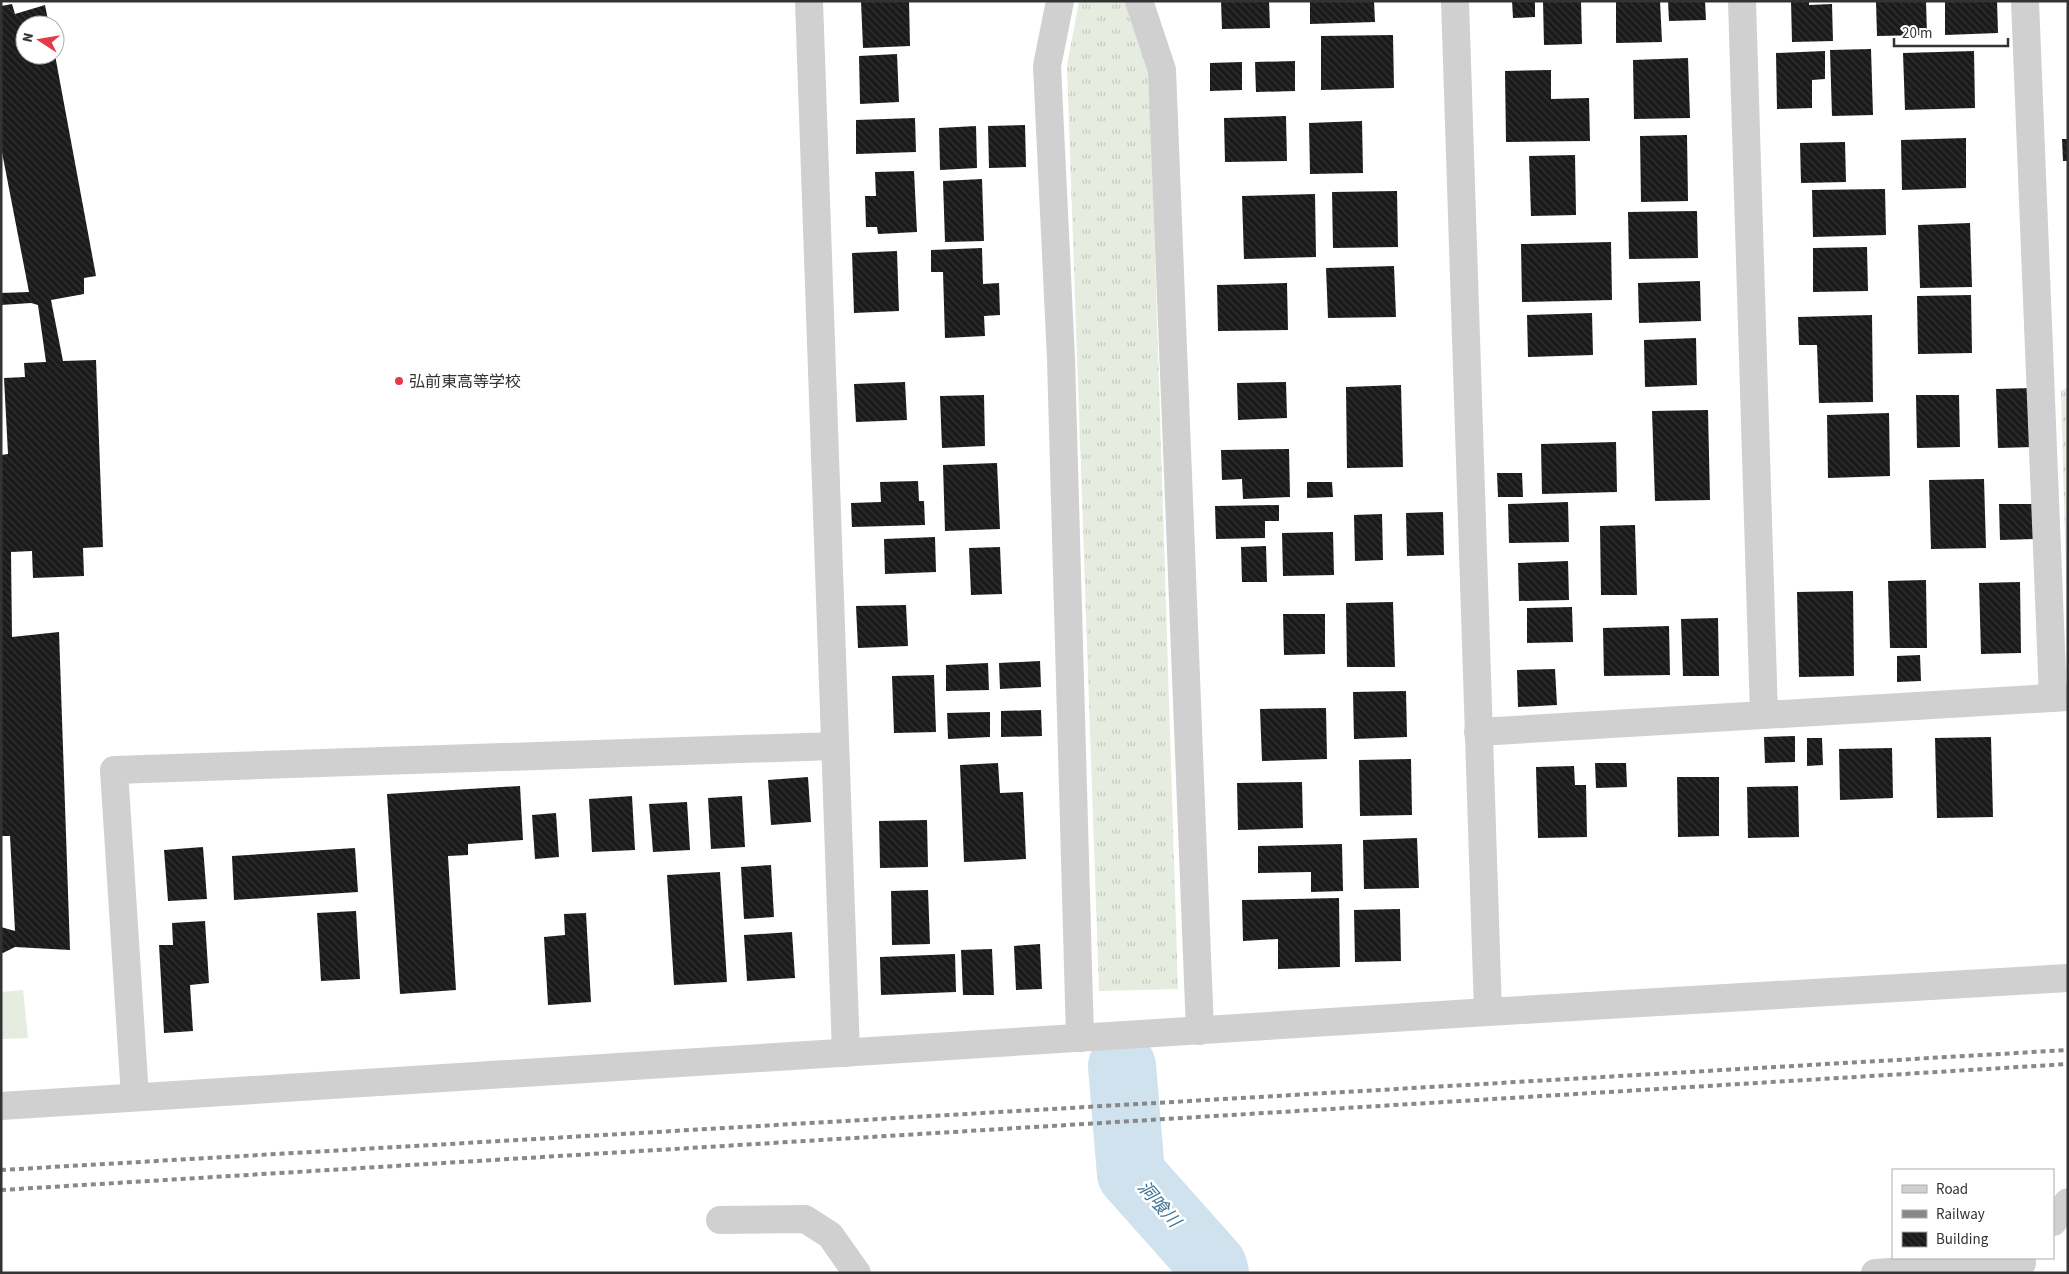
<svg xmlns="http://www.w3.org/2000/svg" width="2069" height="1274" viewBox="0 0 2069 1274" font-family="'Source Sans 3','Noto Sans JP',sans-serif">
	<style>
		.grass { fill: url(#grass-tufts) }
		.garden { fill: #e6ecdf }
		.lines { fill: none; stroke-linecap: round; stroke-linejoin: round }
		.river { stroke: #cfe2ee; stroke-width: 68 }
		.building { fill: url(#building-back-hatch) }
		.minor { stroke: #d0d0d0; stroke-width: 28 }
		.rail { stroke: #888; stroke-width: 4; stroke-dasharray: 5 4; stroke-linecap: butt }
		.poi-dot { fill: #e63946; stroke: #fff; stroke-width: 2 }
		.labels { text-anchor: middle; stroke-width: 5; stroke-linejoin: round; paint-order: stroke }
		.poi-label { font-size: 16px; fill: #333; stroke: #fff; text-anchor: start }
		.water-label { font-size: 18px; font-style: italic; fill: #3f7597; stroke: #fff }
	</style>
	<defs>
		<pattern id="grass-tufts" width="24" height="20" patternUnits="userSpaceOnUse" patternTransform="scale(1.25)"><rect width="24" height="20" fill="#e6ecdf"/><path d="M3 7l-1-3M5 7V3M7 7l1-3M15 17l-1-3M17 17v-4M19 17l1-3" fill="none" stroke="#c6cbc0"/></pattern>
		<pattern id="building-back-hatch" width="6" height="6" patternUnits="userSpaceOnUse" patternTransform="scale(1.25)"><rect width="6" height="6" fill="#1a1a1a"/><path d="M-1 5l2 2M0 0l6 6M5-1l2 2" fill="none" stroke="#333"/></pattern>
	</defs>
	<rect width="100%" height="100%" fill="#fff"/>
	<!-- grass -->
	<g class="grass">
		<polygon points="1079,1 1128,1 1149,63 1178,989 1099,991 1067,66"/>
		<polygon points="2068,387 2068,650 2061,391"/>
	</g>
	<!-- garden -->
	<polygon class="garden" points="23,990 28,1038 1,1039 1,992"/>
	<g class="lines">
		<!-- river -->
		<polyline class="river" points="1122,1066 1131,1174 1213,1266 1215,1273"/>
	</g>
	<!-- building -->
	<g class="building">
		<polygon points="861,1 909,1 910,46 863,48"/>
		<polygon points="1221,1 1269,1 1270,28 1222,29"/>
		<polygon points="1310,1 1374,1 1375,22 1310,24"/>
		<polygon points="1512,1 1535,1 1535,17 1513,18"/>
		<polygon points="1543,1 1581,1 1582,44 1544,45"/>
		<polygon points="1616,1 1660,1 1662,42 1616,43"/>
		<polygon points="1668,1 1705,1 1706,20 1669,21"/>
		<polygon points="1791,1 1809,1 1809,5 1832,4 1833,41 1792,42"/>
		<polygon points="1876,1 1926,1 1927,35 1877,36"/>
		<polygon points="1945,1 1997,1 1998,33 1945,35"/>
		<polygon points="12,4 15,14 45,5 49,25 25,25 25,55 55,55 96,276 84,278 84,294 51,300 63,361 96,360 103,547 83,548 84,576 33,578 32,551 11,552 12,637 59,632 70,950 15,947 3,953 1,952 1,927 15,931 10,836 1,836 1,455 8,454 4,378 25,377 24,363 46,362 38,305 31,303 1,305 1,293 29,292 1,147 1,6"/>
		<polygon points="1393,35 1394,88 1321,90 1321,36"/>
		<polygon points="1871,49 1873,115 1832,116 1830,50"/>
		<polygon points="1825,51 1825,79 1812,80 1812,108 1777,109 1776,53"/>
		<polygon points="1974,51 1975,108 1905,110 1903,53"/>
		<polygon points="897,54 899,102 860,104 859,56"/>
		<polygon points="1688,58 1690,118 1634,119 1633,60"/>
		<polygon points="1295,61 1295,91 1256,92 1255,62"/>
		<polygon points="1242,62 1242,90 1210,91 1210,63"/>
		<polygon points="1551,70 1551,99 1589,98 1590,141 1506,142 1505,71"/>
		<polygon points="1286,116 1287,161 1225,162 1224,118"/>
		<polygon points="915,118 916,152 856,154 856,120"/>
		<polygon points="1362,121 1363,173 1310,174 1309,123"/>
		<polygon points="1025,125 1026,167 989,168 988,126"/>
		<polygon points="976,126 977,168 940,170 939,128"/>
		<polygon points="1687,135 1688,201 1641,202 1640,136"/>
		<polygon points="1966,138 1966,188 1902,190 1901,140"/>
		<polygon points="2062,139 2068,139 2068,161 2063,161"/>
		<polygon points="1845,142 1846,182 1801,183 1800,143"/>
		<polygon points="1575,155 1576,215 1531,216 1529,156"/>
		<polygon points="914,171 917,232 878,234 877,227 866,227 865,196 876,196 875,172"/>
		<polygon points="982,179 984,241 945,242 943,181"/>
		<polygon points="1885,189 1886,235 1813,237 1812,190"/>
		<polygon points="1397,191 1398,247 1333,248 1332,192"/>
		<polygon points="1315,194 1316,257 1244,259 1242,196"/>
		<polygon points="1697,211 1698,258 1629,259 1628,212"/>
		<polygon points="1970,223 1972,287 1920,288 1918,225"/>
		<polygon points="1611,242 1612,300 1522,302 1521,244"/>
		<polygon points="1867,247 1868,291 1813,292 1813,248"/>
		<polygon points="982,248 983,284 999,283 1000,315 984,316 985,336 945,338 943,272 931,272 931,250"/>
		<polygon points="897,251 899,311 854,313 852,253"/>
		<polygon points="1394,266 1396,317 1328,318 1326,268"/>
		<polygon points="1700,281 1701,321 1639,323 1638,283"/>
		<polygon points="1287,283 1288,330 1218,331 1217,285"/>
		<polygon points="1971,295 1972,353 1918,354 1917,296"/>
		<polygon points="1592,313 1593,355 1528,357 1527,315"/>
		<polygon points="1872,315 1873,402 1819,403 1817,345 1799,345 1798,317"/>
		<polygon points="1696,338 1697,385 1645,387 1644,340"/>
		<polygon points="905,382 907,420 856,422 854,384"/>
		<polygon points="1286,382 1287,418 1238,420 1237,383"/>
		<polygon points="1401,385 1403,467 1347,468 1346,387"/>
		<polygon points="2032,388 2033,447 1998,448 1996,389"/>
		<polygon points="984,395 985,446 942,448 940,396"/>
		<polygon points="1916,395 1959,395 1960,447 1917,448"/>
		<polygon points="1708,410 1710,500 1655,501 1652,411"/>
		<polygon points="1889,413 1890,476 1828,478 1827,415"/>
		<polygon points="1616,442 1617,492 1542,494 1541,444"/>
		<polygon points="1289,449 1290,497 1243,499 1242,479 1222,480 1221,450"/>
		<polygon points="997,463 1000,529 945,531 943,465"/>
		<polygon points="1497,473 1522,473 1523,497 1498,497"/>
		<polygon points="1984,479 1986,548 1931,549 1929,480"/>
		<polygon points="918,481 919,501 924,501 925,525 852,527 851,503 881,502 880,482"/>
		<polygon points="1307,482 1332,482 1333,497 1307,498"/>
		<polygon points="1568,502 1569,542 1509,543 1508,504"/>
		<polygon points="1999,504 2037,504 2038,539 2000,540"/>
		<polygon points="1279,505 1279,521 1265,521 1265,538 1216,539 1215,506"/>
		<polygon points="1443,512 1444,555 1407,556 1406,513"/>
		<polygon points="1382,514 1383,560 1355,561 1354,515"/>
		<polygon points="1635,525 1637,595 1601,595 1600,526"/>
		<polygon points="1333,532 1334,575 1283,576 1282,533"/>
		<polygon points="935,537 936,572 885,574 884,539"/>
		<polygon points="1266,546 1267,582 1242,582 1241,547"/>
		<polygon points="1000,547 1002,594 971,595 969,548"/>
		<polygon points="1568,561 1569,600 1519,601 1518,563"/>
		<polygon points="1926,580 1927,648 1890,648 1888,581"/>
		<polygon points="2020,582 2021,653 1981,654 1979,583"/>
		<polygon points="1853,591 1854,676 1799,677 1797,592"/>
		<polygon points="1393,602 1395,667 1347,667 1346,603"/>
		<polygon points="906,605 908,646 858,648 856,606"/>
		<polygon points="1572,607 1573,642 1527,643 1527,608"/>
		<polygon points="1283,614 1325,614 1325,654 1284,655"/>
		<polygon points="1718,618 1719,676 1683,676 1681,619"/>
		<polygon points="1669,626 1670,675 1604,676 1603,628"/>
		<polygon points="1920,655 1921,681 1897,682 1897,656"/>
		<polygon points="1040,661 1041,687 1000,689 999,663"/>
		<polygon points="988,663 989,690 946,691 946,665"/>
		<polygon points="1555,669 1557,705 1518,707 1517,670"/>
		<polygon points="934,675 936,732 894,733 892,676"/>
		<polygon points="1406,691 1407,737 1354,739 1353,692"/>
		<polygon points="1326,708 1327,759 1262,761 1260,709"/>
		<polygon points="1041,710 1042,736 1001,737 1001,711"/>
		<polygon points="990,712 990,737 948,739 947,713"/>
		<polygon points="1795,736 1795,762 1765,763 1764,737"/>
		<polygon points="1991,737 1993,817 1937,818 1935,738"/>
		<polygon points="1807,738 1822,738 1823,765 1807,766"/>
		<polygon points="1892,748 1893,798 1840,800 1839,749"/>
		<polygon points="1411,759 1412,815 1360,816 1359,760"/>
		<polygon points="998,763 1000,793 1023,792 1026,859 964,862 960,765"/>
		<polygon points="1595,763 1626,763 1627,787 1596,788"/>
		<polygon points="1574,766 1575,785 1586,785 1587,837 1538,838 1536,767"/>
		<polygon points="808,777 811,822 771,825 768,780"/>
		<polygon points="1677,777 1719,777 1719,836 1678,837"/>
		<polygon points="1302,782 1303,828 1238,830 1237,783"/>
		<polygon points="520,786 523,840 468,844 468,855 448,856 456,990 400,994 387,794"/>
		<polygon points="1798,786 1799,837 1748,838 1747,787"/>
		<polygon points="632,796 635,850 592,852 589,799"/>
		<polygon points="742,796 745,847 711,849 708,798"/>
		<polygon points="687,802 690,850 653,852 649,804"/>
		<polygon points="556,813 559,857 535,859 532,815"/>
		<polygon points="927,820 928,867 880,868 879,821"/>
		<polygon points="1417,838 1419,888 1364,889 1363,840"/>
		<polygon points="1342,844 1343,891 1311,892 1311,872 1258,873 1258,846"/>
		<polygon points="203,847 207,899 168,901 164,850"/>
		<polygon points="355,848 358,892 234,900 232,856"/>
		<polygon points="771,865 774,917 744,919 741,867"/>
		<polygon points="720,872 727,982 674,985 667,875"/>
		<polygon points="928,890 930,944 892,945 891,891"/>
		<polygon points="1339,898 1340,967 1278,969 1278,939 1243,941 1242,900"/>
		<polygon points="1400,909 1401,961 1355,962 1354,910"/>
		<polygon points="356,911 360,979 321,981 317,913"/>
		<polygon points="586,913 591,1002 548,1005 544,937 565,935 564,914"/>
		<polygon points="205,921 209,983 190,985 193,1031 164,1033 159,945 173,945 172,923"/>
		<polygon points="792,932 795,978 747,981 744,935"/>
		<polygon points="1040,944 1042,989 1016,990 1014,946"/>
		<polygon points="992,949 994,995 963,995 961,950"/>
		<polygon points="955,954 956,992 881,995 880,957"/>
	</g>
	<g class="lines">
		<!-- minor -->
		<g class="minor">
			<polyline points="809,1 846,1053"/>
			<polyline points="1060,1 1047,66 1061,359 1080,1038"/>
			<polyline points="1139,1 1162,70 1200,1031"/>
			<polyline points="1455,1 1488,1012"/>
			<polyline points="1742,1 1764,715"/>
			<polyline points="2025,1 2053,698"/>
			<polyline points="1478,732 2068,697"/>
			<polyline points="135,1097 114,770 835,746"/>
			<polyline points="1,1106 1488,1012 2068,978"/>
			<polyline points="720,1220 805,1219 830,1235 857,1273"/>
			<polyline points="2053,1222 2068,1202"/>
			<polyline points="1875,1273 2022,1263"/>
		</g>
		<!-- rail -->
		<g class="rail">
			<polyline points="1,1170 2068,1050"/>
			<polyline points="1,1190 2068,1064"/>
		</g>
	</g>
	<!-- markers -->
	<circle class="poi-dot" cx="399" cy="381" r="5"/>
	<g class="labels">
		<!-- poi labels -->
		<g class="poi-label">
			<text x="409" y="387">弘前東高等学校</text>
		</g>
		<!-- water labels -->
		<g class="water-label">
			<text transform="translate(1159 1204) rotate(49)" y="6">洞喰川</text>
		</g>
	</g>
	<!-- border -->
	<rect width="2069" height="1274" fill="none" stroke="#333333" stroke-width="5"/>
	<!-- legend -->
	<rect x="1892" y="1169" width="162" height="90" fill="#ffffff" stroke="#adadad"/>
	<rect x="1902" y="1185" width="25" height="8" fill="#d0d0d0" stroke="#adadad"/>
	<text x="1936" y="1194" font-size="15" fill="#333333">Road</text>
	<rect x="1902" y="1210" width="25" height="8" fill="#888888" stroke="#adadad"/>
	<text x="1936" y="1219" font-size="15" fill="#333333">Railway</text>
	<rect x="1902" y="1232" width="25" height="15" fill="url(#building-back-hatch)" stroke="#adadad"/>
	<text x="1936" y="1244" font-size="15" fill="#333333">Building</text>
	<!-- north arrow -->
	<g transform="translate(40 40) rotate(282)"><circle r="24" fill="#ffffff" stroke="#adadad"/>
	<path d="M0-4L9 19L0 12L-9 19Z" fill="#e63946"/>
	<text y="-8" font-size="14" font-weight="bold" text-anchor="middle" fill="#333333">N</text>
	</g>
	<!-- scale -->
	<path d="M1894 38v8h114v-8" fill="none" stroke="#333333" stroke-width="2.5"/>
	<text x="1902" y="38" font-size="15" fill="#333333" stroke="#ffffff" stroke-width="4" paint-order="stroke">20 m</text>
</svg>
